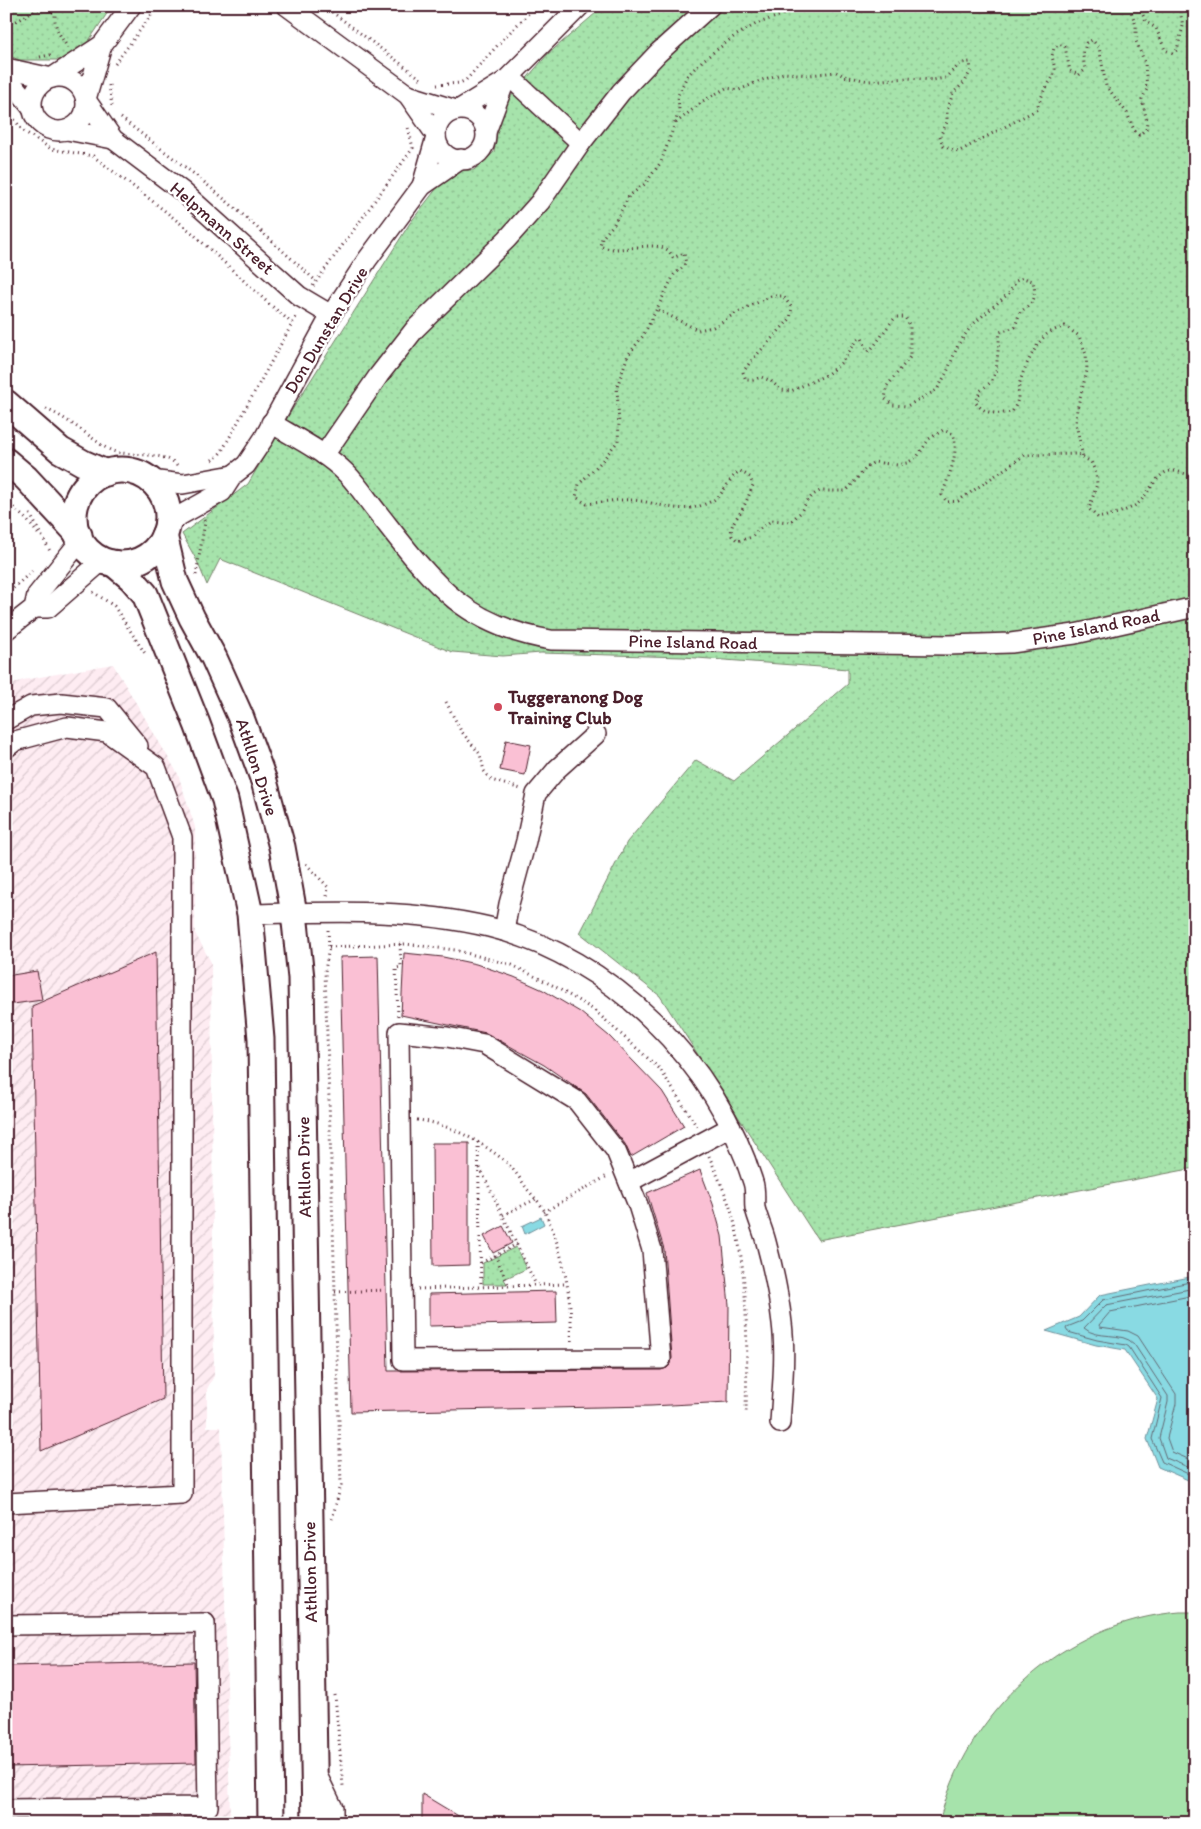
<svg xmlns="http://www.w3.org/2000/svg" width="1201" height="1829" viewBox="0 0 1201 1829" font-family="Itim,sans-serif">
	<style>
		.industrial { fill: url(#industrial-furrows) }
		.green { fill: #a6e3ab; stroke: #78816b }
		.park { fill: url(#park-dots); stroke: #78816b }
		.water { fill: #89dae3; stroke: #708f99 }
		.lines { fill: none; stroke-linecap: round; stroke-linejoin: round }
		.shore { stroke: #636a75; stroke-width: 1 }
		.building { fill: #fac0d4; stroke: #4a1f2b }
		.minor-casing { stroke: #4a1f2b; stroke-width: 22 }
		.major-casing { stroke: #4a1f2b; stroke-width: 29 }
		.path { stroke: #4a1f2b; stroke-width: 3; stroke-dasharray: 1 4; stroke-linecap: butt }
		.minor { stroke: #fff; stroke-width: 19 }
		.major { stroke: #fff; stroke-width: 25 }
		.poi-dot { fill: #d1495b; stroke: #fff; stroke-width: 2 }
		.labels { text-anchor: middle; stroke-width: 5; stroke-linejoin: round; paint-order: stroke }
		.street-label { font-size: 18px; fill: #4a1f2b; stroke: #fff }
		.poi-label { font-size: 18px; font-weight: bold; fill: #4a1f2b; stroke: #fff; text-anchor: start }
	</style>
	<defs>
		<pattern id="industrial-furrows" width="10" height="10" patternUnits="userSpaceOnUse" patternTransform="scale(1.25)"><rect width="10" height="10" fill="#feecf2"/><path d="M-1 1l2-2M0 10L10 0M9 11l2-2" fill="none" stroke="#dbcad0"/></pattern>
		<pattern id="park-dots" width="8" height="8" patternUnits="userSpaceOnUse" patternTransform="scale(1.25)"><rect width="8" height="8" fill="#a6e3ab"/><path d="M2 2h.1M6 6h.1" fill="none" stroke="#90c293" stroke-width="1.8" stroke-linecap="round"/></pattern>
	</defs>
	<rect width="100%" height="100%" fill="#fff"/>
	<filter id="ink" filterUnits="userSpaceOnUse"><feTurbulence type="fractalNoise" baseFrequency=".02" numOctaves="2"/><feDisplacementMap in="SourceGraphic" scale="10" xChannelSelector="R" yChannelSelector="G"/><feConvolveMatrix kernelMatrix="1 2 1 2 8 2 1 2 1" color-interpolation-filters="sRGB"/></filter>
	<g filter="url(#ink)">
		<!-- industrial -->
		<polygon class="industrial" points="113,664 178,774 195,827 195,933 211,962 214,1376 207,1389 207,1427 221,1427 230,1816 227,1823 6,1823 6,687 23,680"/>
		<!-- green -->
		<path class="green" d="M1180,1612H1195V1823H939C966,1711 1064,1621 1180,1612Z"/>
		<!-- park -->
		<g class="park">
			<polygon points="6,6 112,6 76,60 19,60 6,54"/>
			<polygon points="604,6 1195,6 1195,1168 818,1240 660,996 580,933 627,842 696,760 734,781 848,684 848,669 683,657 541,653 503,656 452,652 220,559 207,585 197,561 182,534 248,484 280,429 410,223 437,188 460,170 474,170 494,152 501,108 548,54"/>
			<polygon points="516,1247 526,1269 504,1279 507,1284 483,1284 483,1263"/>
		</g>
		<!-- water -->
		<g class="water">
			<polygon points="541,1217 544,1224 525,1234 522,1226"/>
			<polygon points="1195,1276 1195,1483 1158,1467 1147,1439 1158,1399 1125,1350 1096,1345 1046,1331 1079,1317 1100,1295"/>
		</g>
		<g class="lines">
			<!-- shore -->
			<g class="shore">
				<polyline points="1195,1281 1103,1300 1082,1321 1067,1327 1066,1329 1068,1332 1097,1340 1126,1345 1129,1347 1162,1398 1152,1439 1162,1462 1195,1477"/>
				<path d="M1195,1288L1106,1305L1084,1328C1097,1340 1122,1331 1134,1344L1168,1396V1402L1159,1438L1166,1458L1195,1470"/>
				<polyline points="1195,1295 1110,1312 1099,1325 1100,1327 1128,1331 1138,1336 1176,1394 1176,1404 1167,1438 1172,1452 1195,1462"/>
			</g>
		</g>
		<!-- building -->
		<g class="building">
			<polygon points="506,740 531,745 525,775 500,770"/>
			<polygon points="156,952 163,1399 41,1451 32,1006"/>
			<polygon points="404,953 443,957 476,964 514,977 543,990 580,1012 609,1036 662,1091 684,1126 631,1157 625,1144 586,1094 544,1065 486,1033 401,1015"/>
			<polygon points="378,956 388,1371 661,1370 667,1368 671,1364 672,1358 664,1249 647,1193 700,1170 713,1204 722,1236 729,1305 728,1402 651,1406 351,1412 340,957"/>
			<polygon points="37,971 42,1000 6,1005 6,976"/>
			<polygon points="432,1143 469,1143 469,1265 433,1266"/>
			<polygon points="503,1226 512,1243 493,1253 484,1236"/>
			<polygon points="556,1291 557,1323 429,1326 429,1294"/>
			<polygon points="194,1662 196,1763 6,1767 6,1666"/>
			<polygon points="422,1794 470,1823 422,1823"/>
		</g>
		<g class="lines">
			<!-- minor casing -->
			<g class="minor-casing">
				<g id="minor">
					<polyline points="287,6 408,95 436,135"/>
					<polyline points="6,68 52,78"/>
					<polyline points="6,76 32,108"/>
					<polyline points="53,77 102,45"/>
					<polyline points="510,77 581,143"/>
					<circle cx="59" cy="104" r="27"/>
					<polyline points="408,95 456,110"/>
					<polyline points="86,99 102,45 131,6"/>
					<polyline points="86,100 113,139 182,191 299,296 331,315"/>
					<polyline points="458,110 505,81 580,6"/>
					<circle cx="461" cy="135" r="25"/>
					<polyline points="67,130 113,139"/>
					<polyline points="486,132 505,81"/>
					<polyline points="422,186 436,137"/>
					<path d="M271,423C298,439 325,452 347,474C359,486 368,501 378,513C431,580 461,625 551,640L948,645L1011,643L1075,634L1195,607"/>
					<polyline points="324,455 379,375 415,329 507,239 540,202 581,143 621,92 658,53 710,6"/>
					<polyline points="150,480 183,484 233,475"/>
					<polyline points="167,527 179,516 222,492 233,475 246,465 264,438 331,315 367,260 422,186 461,159"/>
					<polyline points="34,608 48,608 103,560"/>
					<polyline points="6,630 34,608 37,595 81,540"/>
					<polyline points="6,720 31,706 61,703 107,708 138,746"/>
					<polyline points="6,748 15,741 67,727 107,732 156,767 182,837 182,1494 6,1503"/>
					<path d="M250,914C331,912 409,908 489,927C611,957 717,1063 753,1182C756,1191 754,1200 755,1208C758,1220 763,1230 766,1242C773,1268 779,1296 782,1323C786,1356 782,1390 780,1423"/>
					<polyline points="504,931 509,904 526,841 536,794 557,769 596,734"/>
					<polygon points="399,1032 447,1037 484,1044 577,1101 616,1151 638,1205 652,1250 661,1359 403,1360"/>
					<polyline points="629,1182 731,1127"/>
					<polyline points="6,1625 205,1623 208,1807 6,1809"/>
					<polyline points="317,1775 333,1808 333,1823"/>
				</g>
			</g>
			<!-- major casing -->
			<g class="major-casing">
				<g id="major">
					<polyline points="6,403 60,450 83,463 106,473"/>
					<polyline points="6,461 26,478 79,535"/>
					<circle cx="121" cy="517" r="47"/>
					<polyline points="164,535 175,581 192,618 214,658 241,718 264,781 282,847 294,913 301,978 315,1823"/>
					<polyline points="113,563 131,578 145,594 197,724 225,800 250,914 261,1039 271,1823"/>
				</g>
			</g>
			<!-- path -->
			<g class="path">
				<path d="M58,6C50,22 59,34 68,48"/>
				<polyline points="324,6 424,81"/>
				<path d="M807,6L756,24L735,36L702,61L687,76L678,95L679,110L676,120L661,162L645,184L629,196L614,224L602,238L600,246C618,255 649,240 666,249C670,251 671,255 673,258L684,253L686,264L674,275L643,336L628,355L617,387L619,424L618,441L601,462L579,484L576,497L587,504C602,502 618,499 633,500C664,503 680,517 712,501C725,494 728,478 740,471L750,477L753,485C750,493 747,500 743,508C738,518 729,523 732,536L738,541L752,537L757,531L772,520L790,522L800,513L807,501L813,495L820,491H846C857,480 860,472 874,462L897,465L907,463L917,457L929,439L943,430L953,434C960,453 948,477 942,495L947,502L958,501L1025,455L1078,454L1091,462L1096,473L1097,484L1089,509L1098,518C1110,515 1125,512 1136,505C1148,497 1157,470 1172,471C1179,471 1188,475 1195,477"/>
				<polyline points="1139,6 1146,22 1156,28 1165,50 1172,53 1177,50 1183,26 1179,6"/>
				<path d="M6,22C29,24 28,0 55,13"/>
				<polyline points="6,46 15,51"/>
				<polyline points="40,57 54,54"/>
				<polyline points="115,64 158,6"/>
				<polyline points="109,85 112,106"/>
				<polyline points="437,85 460,83 466,80 507,35 536,6"/>
				<polyline points="6,107 22,130 51,149 93,156 151,200 190,231 267,302 292,323"/>
				<polyline points="121,118 198,177 242,214 316,281"/>
				<polyline points="676,123 703,101 726,88 739,90 762,80 784,73 810,75 836,72 844,76 869,81 908,78 933,80 945,78 961,63 970,62 971,70 965,82 953,93 947,111 947,122 940,136 943,146 958,152 1036,110 1044,91 1053,77 1055,69 1052,56 1054,48 1059,44 1065,47 1070,71 1079,75 1085,70 1083,56 1086,43 1092,40 1099,47 1106,86 1127,113 1134,130 1139,135 1146,129 1147,122 1142,99 1147,89 1145,63 1136,41 1136,25 1129,6"/>
				<polyline points="313,286 413,148 408,127"/>
				<path d="M658,310L698,330L713,327L736,313L771,296H783L792,308L790,319L751,361L743,372L746,380H753L761,377L771,381L781,390L791,391L826,375L842,362L857,341L862,338L868,352C879,342 885,328 896,317H905L910,326V357L887,386L885,399L893,405L907,406L937,390L947,372L958,345L972,325L1009,293L1016,281L1023,278L1033,281C1037,299 1034,302 1020,312L1015,327L1000,332L996,371L991,382L980,391L976,403C985,415 999,414 1012,412C1020,399 1017,399 1019,386C1021,374 1035,345 1044,337C1049,331 1058,329 1065,326L1079,336L1086,354L1087,371L1077,409L1076,424L1083,457"/>
				<path d="M46,409C60,415 71,423 83,431C93,438 102,447 113,451C132,457 164,451 177,465"/>
				<polyline points="212,460 218,456 222,451 297,315"/>
				<polyline points="6,501 27,520 39,535"/>
				<polyline points="30,514 51,553"/>
				<polyline points="196,575 205,522 204,520"/>
				<polyline points="93,592 114,606 146,655"/>
				<polyline points="6,595 32,571"/>
				<polyline points="446,702 461,731 480,754 484,771 491,780 521,789"/>
				<polyline points="306,864 328,887 327,896"/>
				<polyline points="328,930 329,947 325,971 341,1485 332,1519"/>
				<polyline points="329,947 405,944 455,950 512,965 554,986 594,1010 660,1069 697,1127"/>
				<polyline points="398,1016 396,968 401,967 400,944"/>
				<path d="M417,1120C448,1123 482,1142 506,1162C514,1169 521,1180 527,1189C533,1196 540,1203 544,1210C563,1250 573,1299 571,1344"/>
				<polyline points="478,1142 481,1287"/>
				<path d="M709,1156C718,1177 730,1203 735,1225C749,1284 747,1352 746,1413"/>
				<polyline points="480,1168 536,1285"/>
				<polyline points="544,1212 609,1175"/>
				<polyline points="503,1215 536,1199"/>
				<polyline points="495,1255 509,1286"/>
				<polyline points="481,1263 517,1244"/>
				<polyline points="418,1289 566,1284"/>
				<polyline points="335,1292 385,1290"/>
				<polyline points="335,1695 343,1786"/>
			</g>
			<!-- minor -->
			<use href="#minor" class="minor"/>
			<!-- major -->
			<use href="#major" class="major"/>
		</g>
	</g>
	<!-- markers -->
	<circle class="poi-dot" cx="498" cy="707" r="5"/>
	<g class="labels">
		<!-- street labels -->
		<g class="street-label">
			<text transform="translate(222 228) rotate(41)" y="6">Helpmann Street</text>
			<text transform="translate(326 330) rotate(-59)" y="6">Don Dunstan Drive</text>
			<text transform="translate(1096 627) rotate(-11)" y="6">Pine Island Road</text>
			<text transform="translate(693 642) rotate(1)" y="6">Pine Island Road</text>
			<text transform="translate(257 767) rotate(72)" y="6">Athllon Drive</text>
			<text transform="translate(304 1167) rotate(-91)" y="6">Athllon Drive</text>
			<text transform="translate(310 1572) rotate(-91)" y="6">Athllon Drive</text>
		</g>
		<!-- poi labels -->
		<g class="poi-label">
			<text x="508" y="703">Tuggeranong Dog<tspan x="508" dy="21">Training Club</tspan></text>
		</g>
	</g>
	<!-- margin -->
	<rect width="1201" height="1829" fill="none" stroke="#fff" stroke-width="25"/>
	<rect x="12" y="12" width="1176" height="1804" fill="none" stroke="#4a1f2b" stroke-width="2" filter="url(#ink)"/>
</svg>
